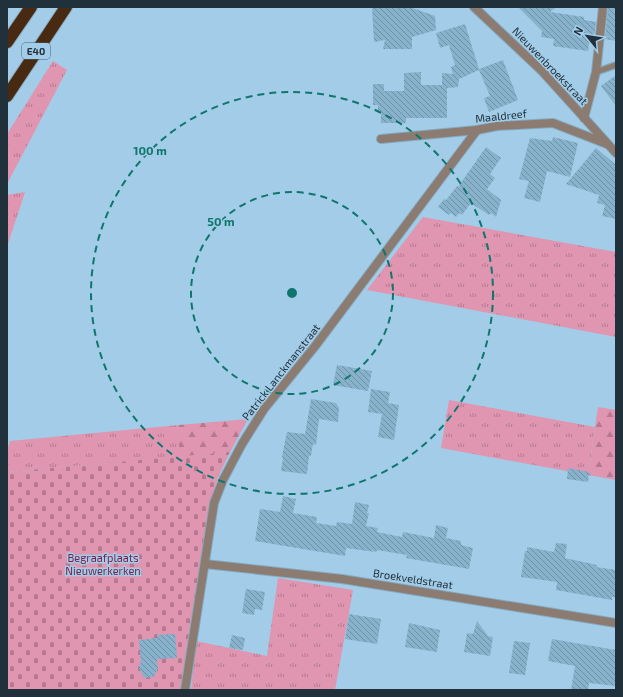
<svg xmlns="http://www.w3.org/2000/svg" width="623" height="697" viewBox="0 0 623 697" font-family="'Exo 2',sans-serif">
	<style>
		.grass { fill: url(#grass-tufts) }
		.forest { fill: url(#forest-firs) }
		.cemetery { fill: url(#cemetery-stones) }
		.building { fill: url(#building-back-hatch) }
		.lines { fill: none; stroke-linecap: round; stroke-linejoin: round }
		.lane-casing { stroke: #85aac1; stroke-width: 8 }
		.street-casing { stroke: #85aac1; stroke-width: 10 }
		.highway-casing { stroke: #85aac1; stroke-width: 14 }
		.lane { stroke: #8b7b70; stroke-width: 5.5 }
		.street { stroke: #8b7b70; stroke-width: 8 }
		.highway { stroke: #482911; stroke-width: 12 }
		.ring { fill: none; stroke: #0f766e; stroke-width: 2; stroke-dasharray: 7 5 }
		.labels { text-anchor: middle; stroke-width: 3; stroke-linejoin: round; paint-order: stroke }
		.shield { fill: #a2cce7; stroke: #47606f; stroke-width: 1 }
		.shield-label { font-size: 10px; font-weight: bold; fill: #20313c }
		.street-label { font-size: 11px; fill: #20313c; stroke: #a2cce7 }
		.park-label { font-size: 11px; fill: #7a1d48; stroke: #a2cce7 }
		.centre { fill: #0f766e; stroke: #a2cce7; stroke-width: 2 }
		.ring-label { font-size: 12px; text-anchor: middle; font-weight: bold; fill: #0f766e; stroke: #a2cce7; stroke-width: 3; stroke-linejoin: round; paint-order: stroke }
	</style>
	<defs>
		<pattern id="grass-tufts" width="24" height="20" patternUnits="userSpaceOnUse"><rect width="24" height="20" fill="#e095b0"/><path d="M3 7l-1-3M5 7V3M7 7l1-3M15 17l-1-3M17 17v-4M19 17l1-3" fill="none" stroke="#b57a90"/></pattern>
		<pattern id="forest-firs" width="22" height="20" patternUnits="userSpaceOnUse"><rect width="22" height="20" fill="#e095b0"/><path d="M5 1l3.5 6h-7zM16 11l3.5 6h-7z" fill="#b57a90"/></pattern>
		<pattern id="cemetery-stones" width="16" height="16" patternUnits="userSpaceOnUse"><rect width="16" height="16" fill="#e095b0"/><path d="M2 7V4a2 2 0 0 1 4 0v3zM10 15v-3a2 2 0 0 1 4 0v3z" fill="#b57a90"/></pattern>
		<pattern id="building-back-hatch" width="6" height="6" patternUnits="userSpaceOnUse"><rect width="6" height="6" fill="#88b1cc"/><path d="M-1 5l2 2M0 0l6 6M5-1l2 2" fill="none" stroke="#6f91a7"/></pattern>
	</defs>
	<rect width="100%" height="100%" fill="#a2cce7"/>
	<!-- grass -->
	<g class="grass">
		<polygon points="53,61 67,70 7,184 7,134"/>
		<polygon points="25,192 7,247 7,195"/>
		<polygon points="423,217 616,252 616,337 367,290"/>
		<polygon points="449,400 595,427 588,475 441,448"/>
		<polygon points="179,425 179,457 7,472 7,451 10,441"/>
		<polygon points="278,578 353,590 335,690 191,690 196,641 267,656"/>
	</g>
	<!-- forest -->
	<g class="forest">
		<polygon points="598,407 616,410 616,480 588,475"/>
		<polygon points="248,419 230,452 179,457 179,425"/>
	</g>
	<!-- cemetery -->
	<polygon class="cemetery" points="230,452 218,477 210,503 181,690 7,690 7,472"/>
	<!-- building -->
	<g class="building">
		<polygon points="372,7 410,7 435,16 436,30 412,37 412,49 383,49 385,40 374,42"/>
		<polygon points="518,7 556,7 550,12 584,17 584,20 596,22 594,38 590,37 588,51 553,46 554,39 541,37 542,31"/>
		<polygon points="608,7 616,7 616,41 605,39"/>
		<polygon points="465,24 479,69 503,60 518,100 489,112 484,98 490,96 479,70 459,79 458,87 447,88 447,118 406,118 406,123 381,123 381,113 378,113 378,105 373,105 373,84 384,84 384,91 404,91 404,73 421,72 421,85 442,85 442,73 453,74 451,67 455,65 449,45 440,48 436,33"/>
		<polygon points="616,75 616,106 601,86"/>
		<polygon points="553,137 578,143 570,177 547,171 540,202 524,198 529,181 519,179 530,138 552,141"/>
		<polygon points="486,147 501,158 490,174 495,178 487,189 501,200 496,217 491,213 489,215 471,203 462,215 459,213 456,217 451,213 449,215 438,207 444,199 446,200 457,186 458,187"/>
		<polygon points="596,148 616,165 616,219 602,216 605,205 597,203 599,195 566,184"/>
		<polygon points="337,365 372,371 368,391 333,385"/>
		<polygon points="371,389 390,392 388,403 399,405 394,440 378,437 382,414 368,412"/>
		<polygon points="311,399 336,403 339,408 338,422 319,419 316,445 313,444 311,456 309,456 307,474 281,471 283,458 282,458 283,451 287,432 305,434"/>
		<polygon points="568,468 589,472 588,482 567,479"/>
		<polygon points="283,496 296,499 293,513 317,517 316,523 336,526 337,522 352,524 355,502 369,505 367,513 369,513 366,526 378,528 377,532 402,537 403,532 434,538 436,525 448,528 446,538 461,541 461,545 473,548 469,569 406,558 407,555 377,550 376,552 346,548 345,556 255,541 260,509 280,512"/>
		<polygon points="556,543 567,544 565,558 597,565 596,567 616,570 616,597 612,597 612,600 556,590 557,582 521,577 525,551 527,551 527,547 554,552"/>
		<polygon points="246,589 265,592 262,610 255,609 254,615 242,613"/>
		<polygon points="349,614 381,619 377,644 345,639"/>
		<polygon points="477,621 488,636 493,637 490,656 464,652 467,633 473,634"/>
		<polygon points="409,623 440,630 437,652 405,647"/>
		<polygon points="175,634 177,658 157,659 158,668 154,677 144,678 138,666 141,664 139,640 157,638 157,635"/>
		<polygon points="232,635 245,638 243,650 229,648"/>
		<polygon points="552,639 616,650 616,686 589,683 588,690 571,690 575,666 548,661"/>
		<polygon points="514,641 530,643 525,675 509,673"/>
	</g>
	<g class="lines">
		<!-- lane casing -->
		<g class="lane-casing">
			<polyline id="lane" points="596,72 616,65"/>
		</g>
		<!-- street casing -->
		<g class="street-casing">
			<g id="street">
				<polyline points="474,7 541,70 616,153"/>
				<polyline points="584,118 596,72 603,7"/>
				<polyline points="381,139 477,130 497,126 553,123 607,144"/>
				<polyline points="205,564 342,579 616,623"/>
				<polyline points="185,690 214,503 223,480 242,444 264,409 316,345 477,130"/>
			</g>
		</g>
		<!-- highway casing -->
		<g class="highway-casing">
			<g id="highway">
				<polyline points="7,42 31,7"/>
				<polyline points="7,96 66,7"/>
			</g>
		</g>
		<!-- lane -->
		<use href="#lane" class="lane"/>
		<!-- street -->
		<use href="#street" class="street"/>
		<!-- highway -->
		<use href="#highway" class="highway"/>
	</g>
	<!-- distance rings -->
	<g class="ring">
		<circle cx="292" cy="293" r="101"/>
		<circle cx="292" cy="293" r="201"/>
	</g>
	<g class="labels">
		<!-- shield labels -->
		<rect class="shield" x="22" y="43" width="28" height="16" rx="3"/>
		<g class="shield-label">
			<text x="36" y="55">E40</text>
		</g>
		<!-- street labels -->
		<g class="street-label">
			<text transform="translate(550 66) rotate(46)" y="4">Nieuwenbroekstraat</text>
			<text transform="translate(501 116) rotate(-6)" y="4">Maaldreef</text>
			<text transform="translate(281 372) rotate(-52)" y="4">Patrick Lanckmanstraat</text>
			<text transform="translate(413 579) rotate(9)" y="4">Broekveldstraat</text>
		</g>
		<!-- park labels -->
		<g class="park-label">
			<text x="103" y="562">Begraafplaats<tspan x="103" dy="13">Nieuwerkerken</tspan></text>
		</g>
	</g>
	<circle cx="292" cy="293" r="6" class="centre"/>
	<g class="ring-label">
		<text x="150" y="155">100 m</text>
		<text x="221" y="226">50 m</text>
	</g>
	<!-- border -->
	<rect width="623" height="697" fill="none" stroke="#20313c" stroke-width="16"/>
	<!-- north arrow -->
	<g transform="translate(587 36) rotate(300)" stroke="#a2cce7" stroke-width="3" paint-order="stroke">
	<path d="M0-3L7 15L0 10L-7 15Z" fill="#20313c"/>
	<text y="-6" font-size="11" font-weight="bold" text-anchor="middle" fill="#20313c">N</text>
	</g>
</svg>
